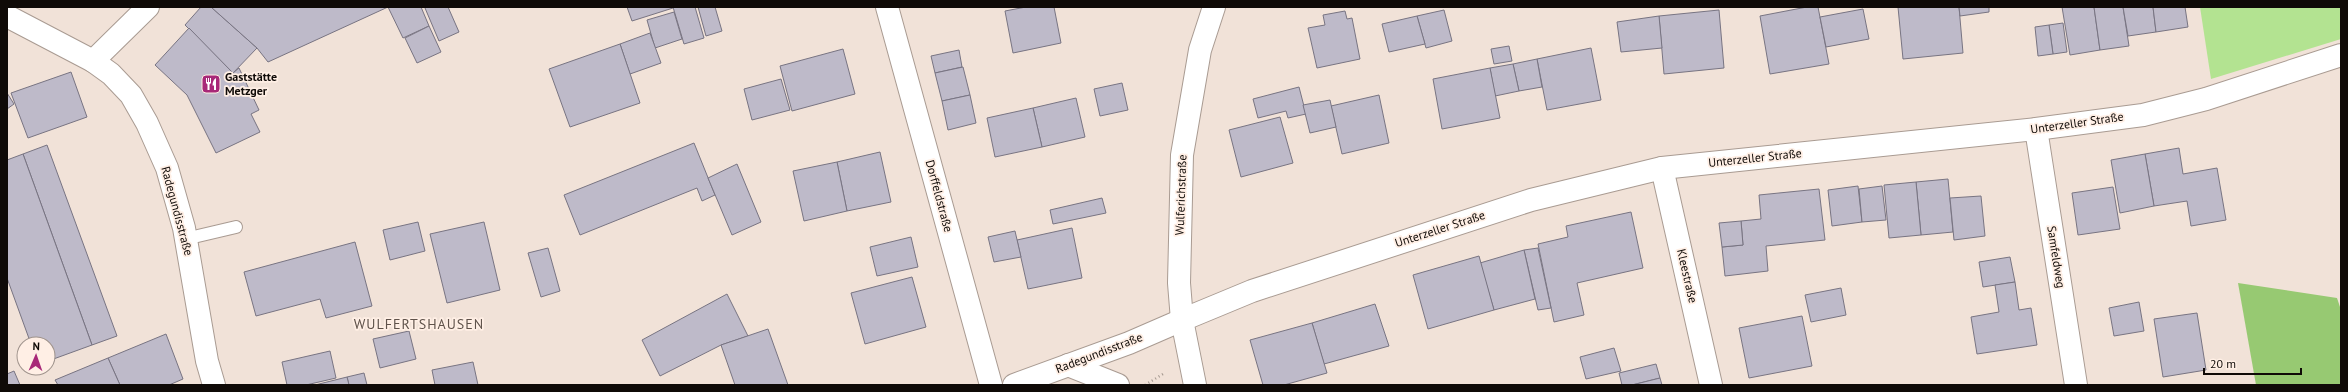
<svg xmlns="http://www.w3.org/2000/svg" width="2348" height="392" viewBox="0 0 2348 392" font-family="'PT Sans',sans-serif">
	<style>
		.green { fill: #b3e391 }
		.forest { fill: #97c972 }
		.building { fill: #bebac9; stroke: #787482 }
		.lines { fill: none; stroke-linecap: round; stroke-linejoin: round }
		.lane-casing { stroke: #a99b92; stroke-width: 14 }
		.street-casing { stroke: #a99b92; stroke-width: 24 }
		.secondary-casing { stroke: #a99b92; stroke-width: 24 }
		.path { stroke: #a59991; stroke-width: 2.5; stroke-dasharray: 1 3; stroke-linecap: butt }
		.lane { stroke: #fff; stroke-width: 12 }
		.street { stroke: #fff; stroke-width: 22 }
		.secondary { stroke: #fff; stroke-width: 22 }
		.labels { text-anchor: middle; stroke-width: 3.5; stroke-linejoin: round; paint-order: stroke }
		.poi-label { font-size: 12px; font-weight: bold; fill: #0f0a07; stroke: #ffefe5; text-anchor: start }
		.street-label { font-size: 12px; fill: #0f0a07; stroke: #ffefe5 }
		.quarter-label { font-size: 14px; letter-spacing: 1px; fill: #5f524a; stroke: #ffefe5 }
	</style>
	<rect width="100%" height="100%" fill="#f1e2d8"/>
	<!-- green -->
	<polygon class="green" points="2200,7 2341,7 2341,39 2211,79"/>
	<!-- forest -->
	<polygon class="forest" points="2238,283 2337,298 2341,310 2341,385 2256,385"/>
	<!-- building -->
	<g class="building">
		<polygon points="201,7 211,7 257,48 233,73 185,25"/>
		<polygon points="211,7 388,7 268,62 257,48"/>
		<polygon points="388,7 421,7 429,26 403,38"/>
		<polygon points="427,7 448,7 459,32 439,41 425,8"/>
		<polygon points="627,7 672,7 673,8 632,21"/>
		<polygon points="673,7 695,7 704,38 684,44"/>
		<polygon points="698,7 715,7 722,31 706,36"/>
		<polygon points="1026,7 1054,7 1061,43 1013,53 1005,11"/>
		<polygon points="1807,7 1818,7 1829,64 1770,74 1760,16"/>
		<polygon points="1898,7 1959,7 1963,53 1903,59"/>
		<polygon points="1959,7 1989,7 1989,12 1960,16"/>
		<polygon points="2062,7 2094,7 2100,50 2070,55"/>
		<polygon points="2094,7 2123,7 2129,46 2100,50"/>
		<polygon points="2123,7 2153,7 2156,32 2128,36"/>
		<polygon points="2153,7 2185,7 2188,27 2156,32"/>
		<polygon points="1863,9 1869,39 1826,47 1820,17"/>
		<polygon points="1444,10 1452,41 1426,48 1417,16"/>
		<polygon points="1719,10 1724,68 1664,74 1659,16"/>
		<polygon points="1345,11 1347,19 1352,18 1360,59 1317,68 1308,28 1325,25 1323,15"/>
		<polygon points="674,12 682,39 655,48 647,20"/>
		<polygon points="1417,16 1425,44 1389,52 1382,24"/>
		<polygon points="1659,16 1662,48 1621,52 1617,22"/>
		<polygon points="2063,23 2067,52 2053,54 2049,25"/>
		<polygon points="2049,25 2053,54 2038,56 2035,27"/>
		<polygon points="429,26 441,52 417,63 405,38"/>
		<polygon points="189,28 233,73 239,68 259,110 251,114 260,132 216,153 187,95 155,65"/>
		<polygon points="650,33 661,63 630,74 620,44"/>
		<polygon points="620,44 640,103 570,127 549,69"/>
		<polygon points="1509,46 1512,61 1494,64 1491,49"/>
		<polygon points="1591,48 1601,100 1547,110 1537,59"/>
		<polygon points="843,49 855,94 792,111 780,66"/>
		<polygon points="959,50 962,67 935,73 931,56"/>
		<polygon points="1537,59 1542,87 1519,91 1513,64"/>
		<polygon points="1513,64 1519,91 1495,96 1490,68"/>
		<polygon points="963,67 970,95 942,101 935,73"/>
		<polygon points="1490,68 1500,118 1442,129 1433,79"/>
		<polygon points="71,72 87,117 28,138 11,93"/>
		<polygon points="781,79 790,110 752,120 744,89"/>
		<polygon points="1122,83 1128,110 1100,116 1094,89"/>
		<polygon points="1299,87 1306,114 1288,118 1286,111 1258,118 1253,99"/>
		<polygon points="7,93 14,104 7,109"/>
		<polygon points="970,95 976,123 948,130 942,101"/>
		<polygon points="1379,95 1389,143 1342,154 1331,106"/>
		<polygon points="1076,98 1085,137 1042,147 1033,108"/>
		<polygon points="1330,100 1336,127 1310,133 1303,105"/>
		<polygon points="1033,108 1042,147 995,157 987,118"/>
		<polygon points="1280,117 1293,163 1241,177 1229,130"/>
		<polygon points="694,143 715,195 702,201 697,188 580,235 564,195"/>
		<polygon points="47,145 117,336 92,345 23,154"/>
		<polygon points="2179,148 2183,174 2217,168 2226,220 2191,226 2187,201 2154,206 2145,154"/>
		<polygon points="880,152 891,202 847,211 837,162"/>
		<polygon points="23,154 92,345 48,361 48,344 31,344 7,278 7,160"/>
		<polygon points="2145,154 2154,206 2120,213 2111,160"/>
		<polygon points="837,162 847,211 804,221 793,171"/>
		<polygon points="737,164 761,222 732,235 708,178"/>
		<polygon points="1948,179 1953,232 1921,235 1916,182"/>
		<polygon points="1916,182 1921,235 1889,238 1884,185"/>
		<polygon points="1858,186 1862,222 1832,226 1828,190"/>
		<polygon points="1882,186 1886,220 1862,222 1859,189"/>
		<polygon points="2113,187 2120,229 2078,235 2072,193"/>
		<polygon points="1819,189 1825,240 1766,246 1768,271 1725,276 1722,247 1743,245 1741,221 1761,219 1759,195"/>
		<polygon points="1981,196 1985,236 1954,240 1950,198"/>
		<polygon points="1102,198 1106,213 1053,224 1050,210"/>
		<polygon points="1631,212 1643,268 1577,283 1584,315 1554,322 1538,244 1568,237 1566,226"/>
		<polygon points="1741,221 1743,245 1722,247 1719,223"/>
		<polygon points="418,222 425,251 390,260 383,230"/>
		<polygon points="484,222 500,290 447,303 430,234"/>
		<polygon points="1072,228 1082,278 1028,289 1017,240"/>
		<polygon points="1015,231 1021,257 994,262 988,237"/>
		<polygon points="911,237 918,267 877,276 870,247"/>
		<polygon points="355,242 372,306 326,318 320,299 256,316 244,272"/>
		<polygon points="548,248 560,291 541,297 528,253"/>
		<polygon points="1538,248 1551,308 1538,310 1524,250"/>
		<polygon points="1524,250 1535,299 1494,310 1480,263"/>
		<polygon points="1479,256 1494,310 1428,329 1413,275"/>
		<polygon points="2010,257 2015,282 1983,287 1979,262"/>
		<polygon points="912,277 926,327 865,344 851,293"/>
		<polygon points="2015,282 2019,310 2031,308 2037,345 1977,354 1971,317 1999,312 1995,285"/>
		<polygon points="1841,288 1846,315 1811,322 1805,295"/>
		<polygon points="727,294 748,336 721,345 660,376 642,340"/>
		<polygon points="2139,302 2144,331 2114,336 2109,308"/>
		<polygon points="1375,304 1389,346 1324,364 1312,323"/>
		<polygon points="2197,313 2206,370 2163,377 2154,319"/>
		<polygon points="1802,316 1812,366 1749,378 1739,328"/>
		<polygon points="1312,323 1327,373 1284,385 1263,385 1250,340"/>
		<polygon points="768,329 788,385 735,385 721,345"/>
		<polygon points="409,331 416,359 380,368 373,339"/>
		<polygon points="166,334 183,379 169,385 120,385 108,358"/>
		<polygon points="1614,348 1621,371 1586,379 1580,357"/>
		<polygon points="330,351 336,378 306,385 287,385 282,362"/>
		<polygon points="108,358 120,385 58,385 55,380"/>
		<polygon points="473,362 478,385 435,385 432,370"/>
		<polygon points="1656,364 1660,378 1632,385 1622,385 1619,373"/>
		<polygon points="14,371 20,385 7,385 7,374"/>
		<polygon points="364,373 367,385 349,385 347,377"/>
		<polygon points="347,377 349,385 315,385"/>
		<polygon points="1660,378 1662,385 1632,385"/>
	</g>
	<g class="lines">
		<!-- lane casing -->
		<g class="lane-casing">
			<polyline id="lane" points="185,239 236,227"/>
		</g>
		<!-- street casing -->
		<g class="street-casing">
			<g id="street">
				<polyline points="887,7 991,385"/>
				<polyline points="93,61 148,7"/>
				<polyline points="2036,129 2076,385"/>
				<polyline points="1662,168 1711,385"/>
				<polyline points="1182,320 1252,291 1531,200 1662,168 2036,129 2143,115 2206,99 2341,55"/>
			</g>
		</g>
		<!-- secondary casing -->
		<g class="secondary-casing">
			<g id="secondary">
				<polyline points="7,16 93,61 111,74 131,95 147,123 167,168 184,228 207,361 214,385"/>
				<polyline points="1068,365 1118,385"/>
				<polyline points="1014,385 1129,343 1182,320"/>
				<polyline points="1195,385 1182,320 1179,283 1182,155 1200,50 1214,7"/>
			</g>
		</g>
		<!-- path -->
		<polyline class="path" points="1145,385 1163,374"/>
		<!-- lane -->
		<use href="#lane" class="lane"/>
		<!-- street -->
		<use href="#street" class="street"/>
		<!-- secondary -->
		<use href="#secondary" class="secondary"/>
	</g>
	<!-- icons -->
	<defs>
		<g id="restaurant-square" transform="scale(1)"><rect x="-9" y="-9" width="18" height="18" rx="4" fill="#a82878" stroke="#ffefe5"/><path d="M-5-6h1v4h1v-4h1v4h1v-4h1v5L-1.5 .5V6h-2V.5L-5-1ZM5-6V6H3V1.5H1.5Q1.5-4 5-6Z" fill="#fff"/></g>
	</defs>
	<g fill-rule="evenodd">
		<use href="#restaurant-square" x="211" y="84"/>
	</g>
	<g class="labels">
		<!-- poi labels -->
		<g class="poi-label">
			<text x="225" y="81">Gaststätte<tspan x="225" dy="14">Metzger</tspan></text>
		</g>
		<!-- street labels -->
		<g class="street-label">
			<text transform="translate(2077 123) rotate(-8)" y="4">Unterzeller Straße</text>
			<text transform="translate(1755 158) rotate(-6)" y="4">Unterzeller Straße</text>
			<text transform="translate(1181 195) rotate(-88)" y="4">Wulferichstraße</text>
			<text transform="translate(939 196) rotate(75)" y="4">Dorffeldstraße</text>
			<text transform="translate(177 211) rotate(75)" y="4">Radegundisstraße</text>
			<text transform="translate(1440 229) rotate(-18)" y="4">Unterzeller Straße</text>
			<text transform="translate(2056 257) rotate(81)" y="4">Samfeldweg</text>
			<text transform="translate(1687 276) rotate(77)" y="4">Kleestraße</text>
			<text transform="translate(1099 353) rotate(-21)" y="4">Radegundisstraße</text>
		</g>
		<!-- quarter labels -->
		<g class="quarter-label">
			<text x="419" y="329">WULFERTSHAUSEN</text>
		</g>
	</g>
	<!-- border -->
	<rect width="2348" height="392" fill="none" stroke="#0f0a07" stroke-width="16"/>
	<!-- north arrow -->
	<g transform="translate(36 356) rotate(2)"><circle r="19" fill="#ffefe5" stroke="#9f938c"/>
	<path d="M0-3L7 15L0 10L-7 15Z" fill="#a82878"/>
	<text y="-6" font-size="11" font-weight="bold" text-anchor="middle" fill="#0f0a07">N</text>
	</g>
	<!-- scale -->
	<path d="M2204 368v6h97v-6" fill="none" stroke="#0f0a07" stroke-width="2"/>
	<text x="2210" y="368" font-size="12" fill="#0f0a07" stroke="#ffefe5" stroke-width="3" paint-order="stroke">20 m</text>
</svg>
